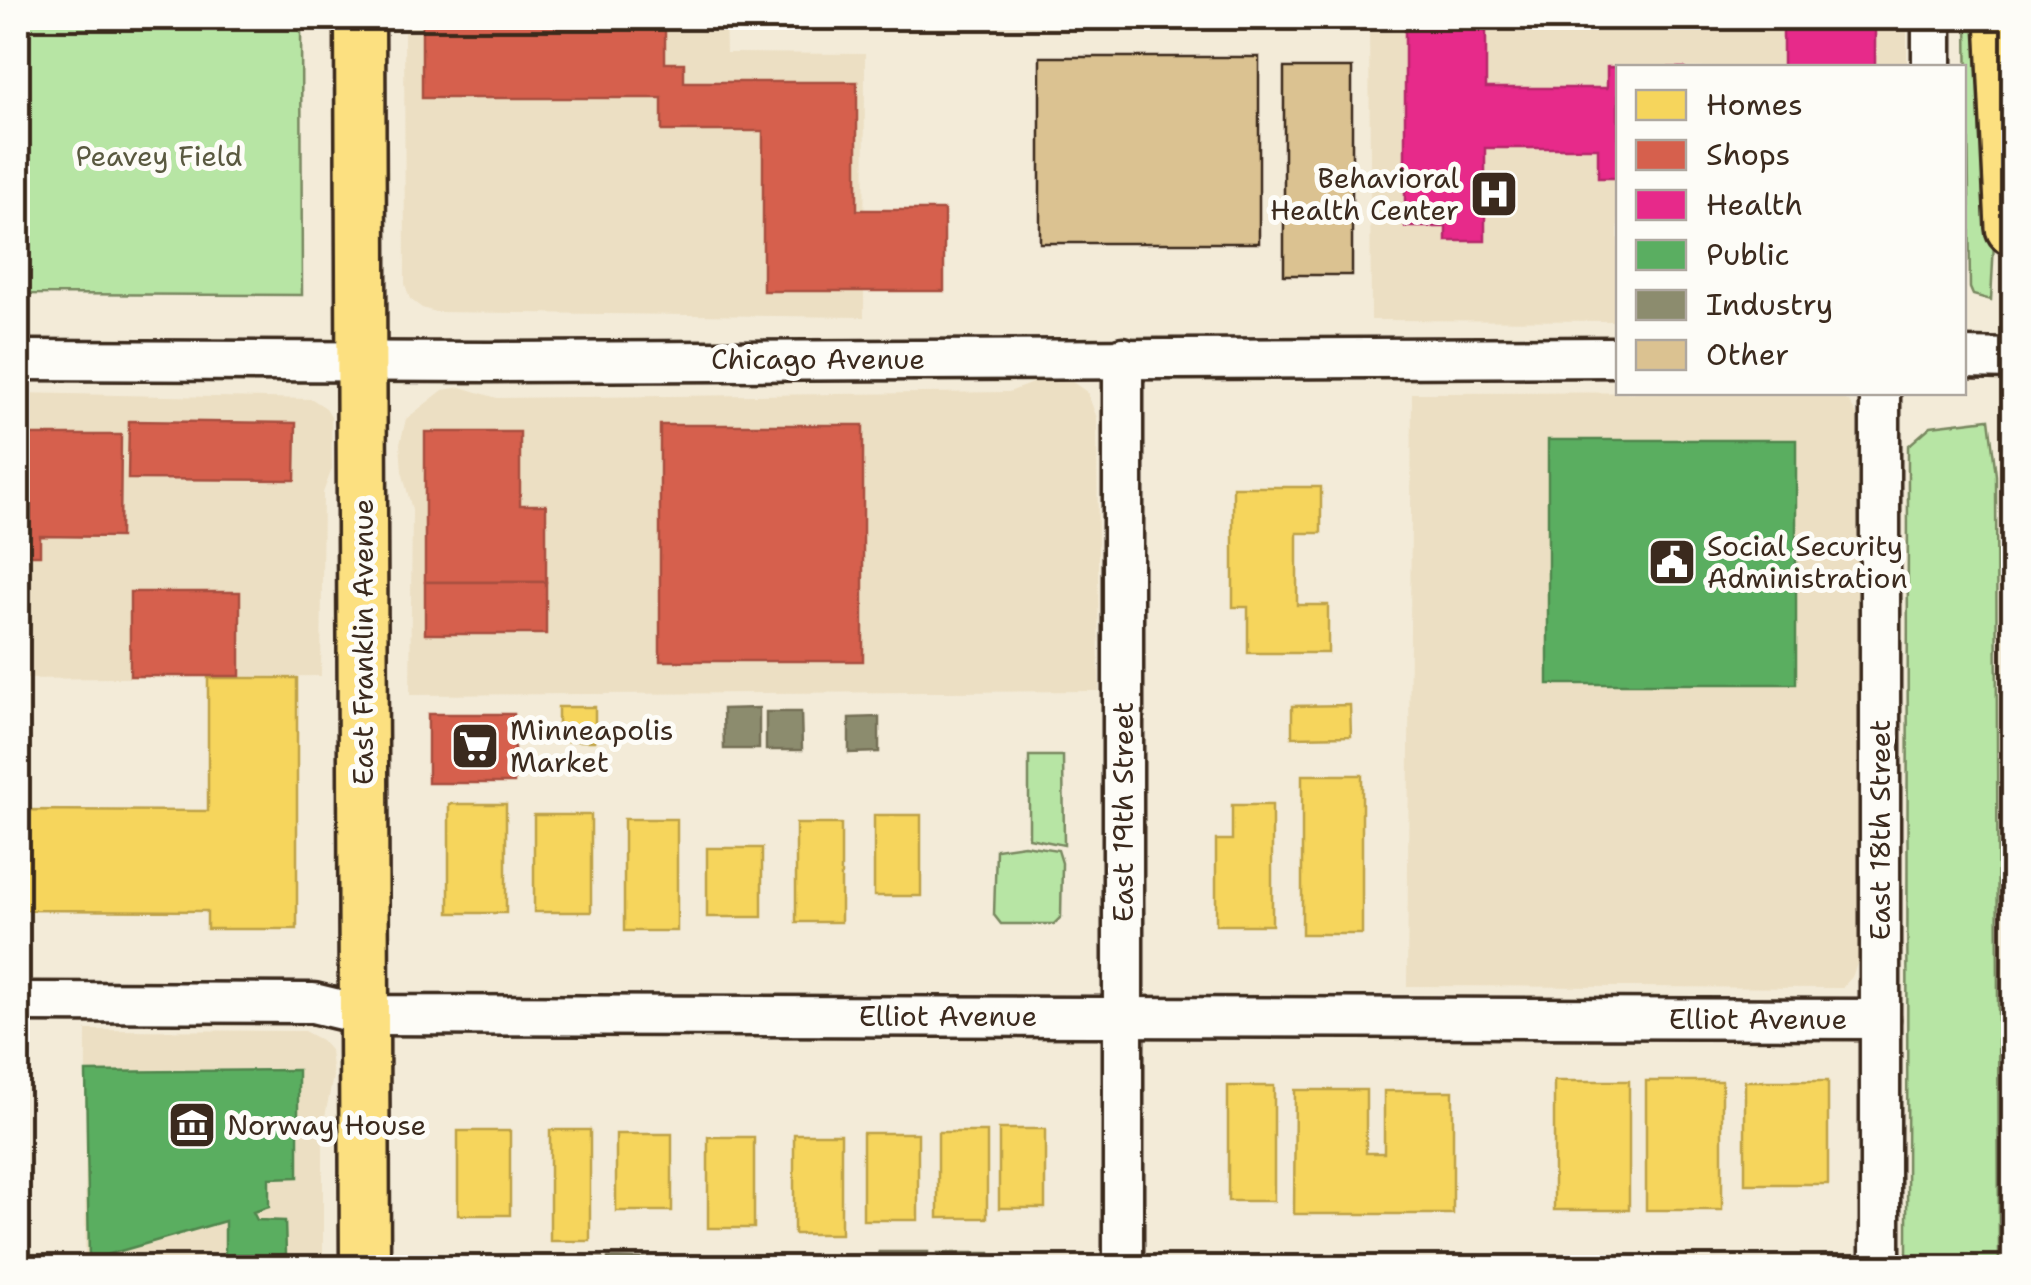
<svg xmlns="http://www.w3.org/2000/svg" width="2031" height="1285" viewBox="0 0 2031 1285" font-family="'Shantell Sans',sans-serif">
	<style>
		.built { fill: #ecdfc3 }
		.green { fill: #b7e5a4; stroke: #798861; stroke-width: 2.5 }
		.homes { fill: #f6d55c; stroke: #bea249; stroke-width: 2.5 }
		.shops { fill: #d6604d; stroke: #a8503f; stroke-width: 2.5 }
		.health { fill: #e7298a; stroke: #b3296a; stroke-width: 2.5 }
		.public { fill: #5aae61; stroke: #51864d; stroke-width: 2.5 }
		.industry { fill: #8c8c6e; stroke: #746f56; stroke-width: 2.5 }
		.building { fill: #dbc291; stroke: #3b2a1e; stroke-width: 2.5 }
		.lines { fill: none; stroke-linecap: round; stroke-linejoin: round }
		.minor-casing { stroke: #3b2a1e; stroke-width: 45 }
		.major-casing { stroke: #3b2a1e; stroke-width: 55 }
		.highway-casing { stroke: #3b2a1e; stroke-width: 62 }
		.minor { stroke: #fdfcf7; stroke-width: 38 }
		.major { stroke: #fce080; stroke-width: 48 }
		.highway { stroke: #fce080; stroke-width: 55 }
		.labels { text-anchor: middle; stroke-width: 10; stroke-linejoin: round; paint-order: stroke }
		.park-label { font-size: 28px; fill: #5a5940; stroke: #fdfcf7 }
		.poi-label { font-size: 28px; fill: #3b2a1e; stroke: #fdfcf7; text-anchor: start }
		.street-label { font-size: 28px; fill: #3b2a1e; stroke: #fdfcf7 }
	</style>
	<rect width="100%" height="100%" fill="#f3ebd8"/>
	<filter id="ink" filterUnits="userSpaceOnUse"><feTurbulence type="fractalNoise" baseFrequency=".01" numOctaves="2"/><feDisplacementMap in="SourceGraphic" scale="20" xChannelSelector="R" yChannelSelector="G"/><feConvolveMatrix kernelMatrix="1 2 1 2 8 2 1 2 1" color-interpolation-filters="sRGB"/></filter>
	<g filter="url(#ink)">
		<!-- built -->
		<g class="built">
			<polygon points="404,18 725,18 726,53 865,54 864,317 435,312 422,308 410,299 405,284"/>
			<polygon points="1369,18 1907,18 1907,67 1618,68 1618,321 1371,320"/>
			<polygon points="1048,377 1071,381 1087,392 1097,418 1099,691 410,695 412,510 402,471 400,444 406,419 443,390 461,387 497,398 1009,392"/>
			<polygon points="1833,392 1849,402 1857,415 1859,959 1852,977 1842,988 1407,986 1412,393"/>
			<polygon points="18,393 312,399 326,408 331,416 332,469 323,493 321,676 18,679"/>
			<polygon points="86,1030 304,1031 321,1040 330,1050 333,1077 323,1126 323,1267 85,1268"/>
		</g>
		<!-- green -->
		<g class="green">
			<polygon points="18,18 301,18 302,295 18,294"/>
			<polygon points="1967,18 1995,18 1995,223 1991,300 1973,295 1970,288"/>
			<polygon points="1989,419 1996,475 1999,1267 1907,1267 1908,446 1931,426"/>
			<polygon points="1029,756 1063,756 1064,845 1029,838"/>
			<polygon points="1024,845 1058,850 1062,863 1061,917 1054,924 1001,924 994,915 996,849"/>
		</g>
		<!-- homes -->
		<g class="homes">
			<polygon points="1233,487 1321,487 1321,533 1297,533 1297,605 1328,605 1328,653 1248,653 1248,607 1233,607"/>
			<polygon points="208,678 297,678 297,929 207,929 207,911 18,910 18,810 208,811"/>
			<polygon points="1350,705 1351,736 1292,737 1292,706"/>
			<rect x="558" y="707" width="37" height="34"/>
			<rect x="1302" y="775" width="60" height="159"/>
			<rect x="449" y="804" width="57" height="109"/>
			<polygon points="1232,805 1272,805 1272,925 1216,925 1216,840 1232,840"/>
			<rect x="534" y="815" width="57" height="97"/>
			<rect x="874" y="815" width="47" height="81"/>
			<rect x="624" y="819" width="53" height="112"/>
			<rect x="796" y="824" width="45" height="98"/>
			<rect x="707" y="848" width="55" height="69"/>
			<rect x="1554" y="1081" width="75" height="129"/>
			<rect x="1646" y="1081" width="76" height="129"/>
			<rect x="1745" y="1081" width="83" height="103"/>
			<rect x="1228" y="1086" width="46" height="115"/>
			<polygon points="1295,1090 1366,1090 1366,1153 1384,1153 1384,1091 1453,1091 1453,1214 1294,1214"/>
			<rect x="999" y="1129" width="46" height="79"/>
			<rect x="550" y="1130" width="40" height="111"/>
			<rect x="458" y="1131" width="52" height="84"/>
			<rect x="938" y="1132" width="49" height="86"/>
			<rect x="863" y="1133" width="55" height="87"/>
			<rect x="616" y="1134" width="56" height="77"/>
			<rect x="794" y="1134" width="47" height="100"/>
			<rect x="708" y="1137" width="46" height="91"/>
		</g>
		<!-- shops -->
		<g class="shops">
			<polygon points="422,18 665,18 665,63 684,63 684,82 857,82 857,210 944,210 944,291 763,291 763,131 662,131 662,98 422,98"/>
			<polygon points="129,421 296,423 295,480 128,479"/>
			<rect x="660" y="425" width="203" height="236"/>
			<polygon points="425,432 520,432 520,505 546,505 546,582 425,582"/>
			<polygon points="18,435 121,435 120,537 40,536 40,555 18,555"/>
			<rect x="425" y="582" width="121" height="52"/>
			<rect x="130" y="592" width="110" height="84"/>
			<rect x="428" y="714" width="86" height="69"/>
		</g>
		<!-- health -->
		<g class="health">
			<polygon points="1405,18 1486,18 1486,88 1607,88 1607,67 1686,68 1618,68 1618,178 1598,178 1598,148 1485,148 1485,241 1446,241 1446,227 1405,227"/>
			<rect x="1783" y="18" width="92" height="50"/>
		</g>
		<!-- public -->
		<g class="public">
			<rect x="1548" y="440" width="248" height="244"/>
			<polygon points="298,1070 298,1177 269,1178 269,1207 253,1212 257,1220 285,1221 286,1254 276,1256 283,1268 232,1268 232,1255 225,1255 225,1221 89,1260 86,1072"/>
		</g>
		<!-- industry -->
		<g class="industry">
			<polygon points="759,708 759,749 724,749 723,709"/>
			<polygon points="766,712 801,712 802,750 766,750"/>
			<polygon points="879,717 879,752 849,753 849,718"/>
			<rect x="879" y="1252" width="49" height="16"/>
			<polygon points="938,1253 990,1253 991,1268 938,1268"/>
			<polygon points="608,1258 647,1259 647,1268 608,1268"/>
			<rect x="560" y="1259" width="42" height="9"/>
		</g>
		<!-- building -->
		<g class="building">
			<rect x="1040" y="57" width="219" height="186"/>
			<rect x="1284" y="68" width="68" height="207"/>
		</g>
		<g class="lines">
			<!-- minor casing -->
			<g class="minor-casing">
				<g id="minor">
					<polyline points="1932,18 1932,68"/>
					<polyline points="1123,357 1123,1268"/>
					<polyline points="1964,358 2014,359"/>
					<polyline points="18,360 490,362 1618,357"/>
					<polyline points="18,1002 313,1003 363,1015 1880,1019"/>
					<polyline points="1880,1268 1880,392"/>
				</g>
			</g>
			<!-- major casing -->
			<g class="major-casing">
				<polyline id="major" points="360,18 365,1268"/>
			</g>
			<!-- highway casing -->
			<g class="highway-casing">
				<polyline id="highway" points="2004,18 2014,227"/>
			</g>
			<!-- minor -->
			<use href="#minor" class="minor"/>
			<!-- major -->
			<use href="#major" class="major"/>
			<!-- highway -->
			<use href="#highway" class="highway"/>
		</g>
	</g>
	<!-- icons -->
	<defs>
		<g id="hospital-square" transform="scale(2.5)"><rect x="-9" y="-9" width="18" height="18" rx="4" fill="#3b2a1e" stroke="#fdfcf7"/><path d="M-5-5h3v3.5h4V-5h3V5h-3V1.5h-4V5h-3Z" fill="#fff"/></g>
		<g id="civic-square" transform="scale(2.5)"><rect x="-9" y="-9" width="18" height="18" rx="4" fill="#3b2a1e" stroke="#fdfcf7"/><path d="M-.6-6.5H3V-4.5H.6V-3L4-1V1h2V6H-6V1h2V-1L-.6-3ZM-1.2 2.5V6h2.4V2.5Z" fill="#fff"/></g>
		<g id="supermarket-square" transform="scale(2.5)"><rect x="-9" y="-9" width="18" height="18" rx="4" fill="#3b2a1e" stroke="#fdfcf7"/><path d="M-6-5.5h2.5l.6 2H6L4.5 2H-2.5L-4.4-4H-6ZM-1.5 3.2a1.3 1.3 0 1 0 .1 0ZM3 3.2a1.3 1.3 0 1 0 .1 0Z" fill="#fff"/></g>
		<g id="museum-square" transform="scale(2.5)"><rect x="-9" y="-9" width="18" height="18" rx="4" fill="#3b2a1e" stroke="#fdfcf7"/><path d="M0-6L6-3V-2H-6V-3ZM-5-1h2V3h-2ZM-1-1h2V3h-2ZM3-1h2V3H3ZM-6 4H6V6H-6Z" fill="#fff"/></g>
	</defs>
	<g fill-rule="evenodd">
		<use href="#hospital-square" x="1494" y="194"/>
		<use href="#civic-square" x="1672" y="562"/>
		<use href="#supermarket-square" x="475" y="746"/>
		<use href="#museum-square" x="192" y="1125"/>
	</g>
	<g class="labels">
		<!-- park labels -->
		<g class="park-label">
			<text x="159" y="166">Peavey Field</text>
		</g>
		<!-- poi labels -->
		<g class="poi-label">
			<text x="1459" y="188" text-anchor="end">Behavioral<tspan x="1459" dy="32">Health Center</tspan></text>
			<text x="1707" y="556">Social Security<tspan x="1707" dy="32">Administration</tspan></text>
			<text x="510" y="740">Minneapolis<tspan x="510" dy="32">Market</tspan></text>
			<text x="227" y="1135">Norway House</text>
		</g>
		<!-- street labels -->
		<g class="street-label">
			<text x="818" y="369">Chicago Avenue</text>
			<text transform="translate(363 642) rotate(-90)" y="10">East Franklin Avenue</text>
			<text transform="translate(1123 812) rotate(-90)" y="10">East 19th Street</text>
			<text transform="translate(1880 830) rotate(-90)" y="10">East 18th Street</text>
			<text x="948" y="1026">Elliot Avenue</text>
			<text x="1758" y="1029">Elliot Avenue</text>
		</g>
	</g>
	<!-- margin -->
	<rect width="2031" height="1285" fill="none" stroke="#fdfcf7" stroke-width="60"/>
	<rect x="30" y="30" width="1971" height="1225" fill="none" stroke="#3b2a1e" stroke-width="4" filter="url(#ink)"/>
	<!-- legend -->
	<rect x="1616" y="65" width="350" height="330" fill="#fdfcf7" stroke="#afa8a0" stroke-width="2.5"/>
	<rect x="1636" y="90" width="50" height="30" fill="#f6d55c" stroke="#afa8a0" stroke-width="2.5"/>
	<text x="1706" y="115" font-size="30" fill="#3b2a1e">Homes</text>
	<rect x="1636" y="140" width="50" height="30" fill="#d6604d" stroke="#afa8a0" stroke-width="2.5"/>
	<text x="1706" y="165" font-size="30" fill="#3b2a1e">Shops</text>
	<rect x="1636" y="190" width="50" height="30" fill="#e7298a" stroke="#afa8a0" stroke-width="2.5"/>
	<text x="1706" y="215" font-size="30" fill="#3b2a1e">Health</text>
	<rect x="1636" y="240" width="50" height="30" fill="#5aae61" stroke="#afa8a0" stroke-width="2.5"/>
	<text x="1706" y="265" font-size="30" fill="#3b2a1e">Public</text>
	<rect x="1636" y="290" width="50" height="30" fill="#8c8c6e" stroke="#afa8a0" stroke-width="2.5"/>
	<text x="1706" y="315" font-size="30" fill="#3b2a1e">Industry</text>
	<rect x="1636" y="340" width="50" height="30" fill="#dbc291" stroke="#afa8a0" stroke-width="2.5"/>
	<text x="1706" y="365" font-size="30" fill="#3b2a1e">Other</text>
</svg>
